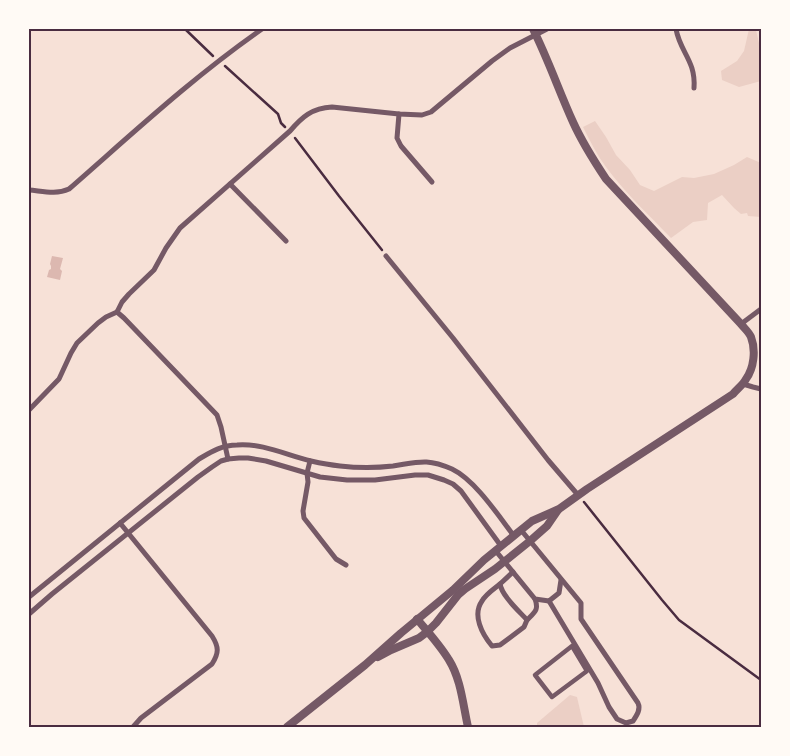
<svg xmlns="http://www.w3.org/2000/svg" width="790" height="756" viewBox="0 0 790 756" font-family="Inter,sans-serif">
	<style>
		.green { fill: #ebcfc5 }
		.water { fill: #dcb8b0 }
		.lines { fill: none; stroke-linecap: round; stroke-linejoin: round }
		.path { stroke: #4a2c40; stroke-width: 2.5 }
		.pedestrian { stroke: #755966; stroke-width: 4.5 }
		.minor { stroke: #755966; stroke-width: 5 }
		.tertiary { stroke: #755966; stroke-width: 8 }
		.neatline { fill: none; stroke: #4a2c40; stroke-width: 2 }
	</style>
	<rect width="100%" height="100%" fill="#f7e1d7"/>
	<!-- green -->
	<g class="green">
		<polygon points="749,29 756,30 759,43 761,42 761,81 739,87 722,80 721,71 737,61 744,51"/>
		<path d="M595,121L606,137L616,155L630,170L640,185L654,191L682,177L694,178L714,174L734,165L747,157L761,163V217L748,216L747,213L741,214L734,208L722,195L708,203L707,220L693,222L671,238C649,215 625,193 606,167C597,155 590,141 583,127Z"/>
		<polygon points="570,695 577,697 584,727 537,727 537,723"/>
	</g>
	<!-- water -->
	<polygon class="water" points="52,256 63,258 60,269 62,271 60,280 47,277 49,270 51,269 51,266 50,264"/>
	<g class="lines">
		<!-- path -->
		<g class="path">
			<polyline points="185,29 213,56"/>
			<polyline points="225,66 278,114 281,123 285,127"/>
			<polyline points="295,138 339,196 382,250"/>
			<polyline points="584,502 662,600 679,620 761,680"/>
		</g>
		<!-- pedestrian -->
		<polygon class="pedestrian" points="572,646 587,671 552,697 535,675"/>
		<!-- minor -->
		<g class="minor">
			<path d="M676,29C680,52 696,61 694,88"/>
			<polyline points="399,114 397,138 401,146 432,182"/>
			<polyline points="230,184 286,241"/>
			<path d="M29,190C42,191 56,195 69,189C132,134 193,77 262,29"/>
			<polyline points="386,256 453,338 548,460 578,495"/>
			<polyline points="117,312 124,318 217,415 221,427 228,459"/>
			<polyline points="741,324 761,309"/>
			<polyline points="743,384 753,387 761,389"/>
			<path d="M29,410L59,379L71,353L77,343L98,323L106,317L117,312L122,302L129,294L154,270L166,248L180,228L290,131C302,117 312,108 332,107L399,114L422,115L431,112L492,61L510,48L547,29"/>
			<polyline points="310,461 307,473 308,482 303,511 304,518 336,559 346,565"/>
			<path d="M120,523L212,636C219,647 219,653 212,664L141,718L133,727"/>
			<path d="M521,530L581,603V619L638,703C641,709 637,715 633,721L626,723L617,719L609,707L598,683L549,601"/>
			<polyline points="495,550 535,599 549,601 559,593 561,580"/>
			<path d="M513,572L500,584C502,596 519,611 527,620C535,612 539,610 535,599"/>
			<path d="M500,584C494,589 486,594 482,601C472,615 482,634 492,646L500,645L524,627L527,620"/>
			<path d="M29,597L199,459C211,452 222,445 237,445C263,443 286,455 311,461C320,463 331,465 340,466C358,468 376,468 393,466C419,462 427,458 452,469C475,480 498,515 514,536"/>
			<polyline points="29,614 52,594 198,477 212,467 221,461 228,459 239,458 248,458 266,461 320,477 347,480 375,480 415,475 428,475 444,480 453,484 461,491 501,546"/>
		</g>
		<!-- tertiary -->
		<g class="tertiary">
			<path d="M417,619C428,632 440,645 449,660C461,679 463,705 468,727"/>
			<polyline points="378,657 391,650 419,638 427,632 436,623 458,595 465,589 495,569 530,541 547,526 558,510"/>
			<path d="M287,727L365,665L401,633L453,590L484,560L532,521L559,509L587,489L733,394C737,389 743,385 746,379C754,368 756,350 751,337C749,332 744,328 741,324L606,179C594,161 582,142 573,122C559,91 548,59 533,29"/>
		</g>
	</g>
	<!-- border -->
	<rect width="790" height="756" fill="none" stroke="#fffaf5" stroke-width="60"/>
	<rect x="30" y="30" width="730" height="696" class="neatline"/>
</svg>
